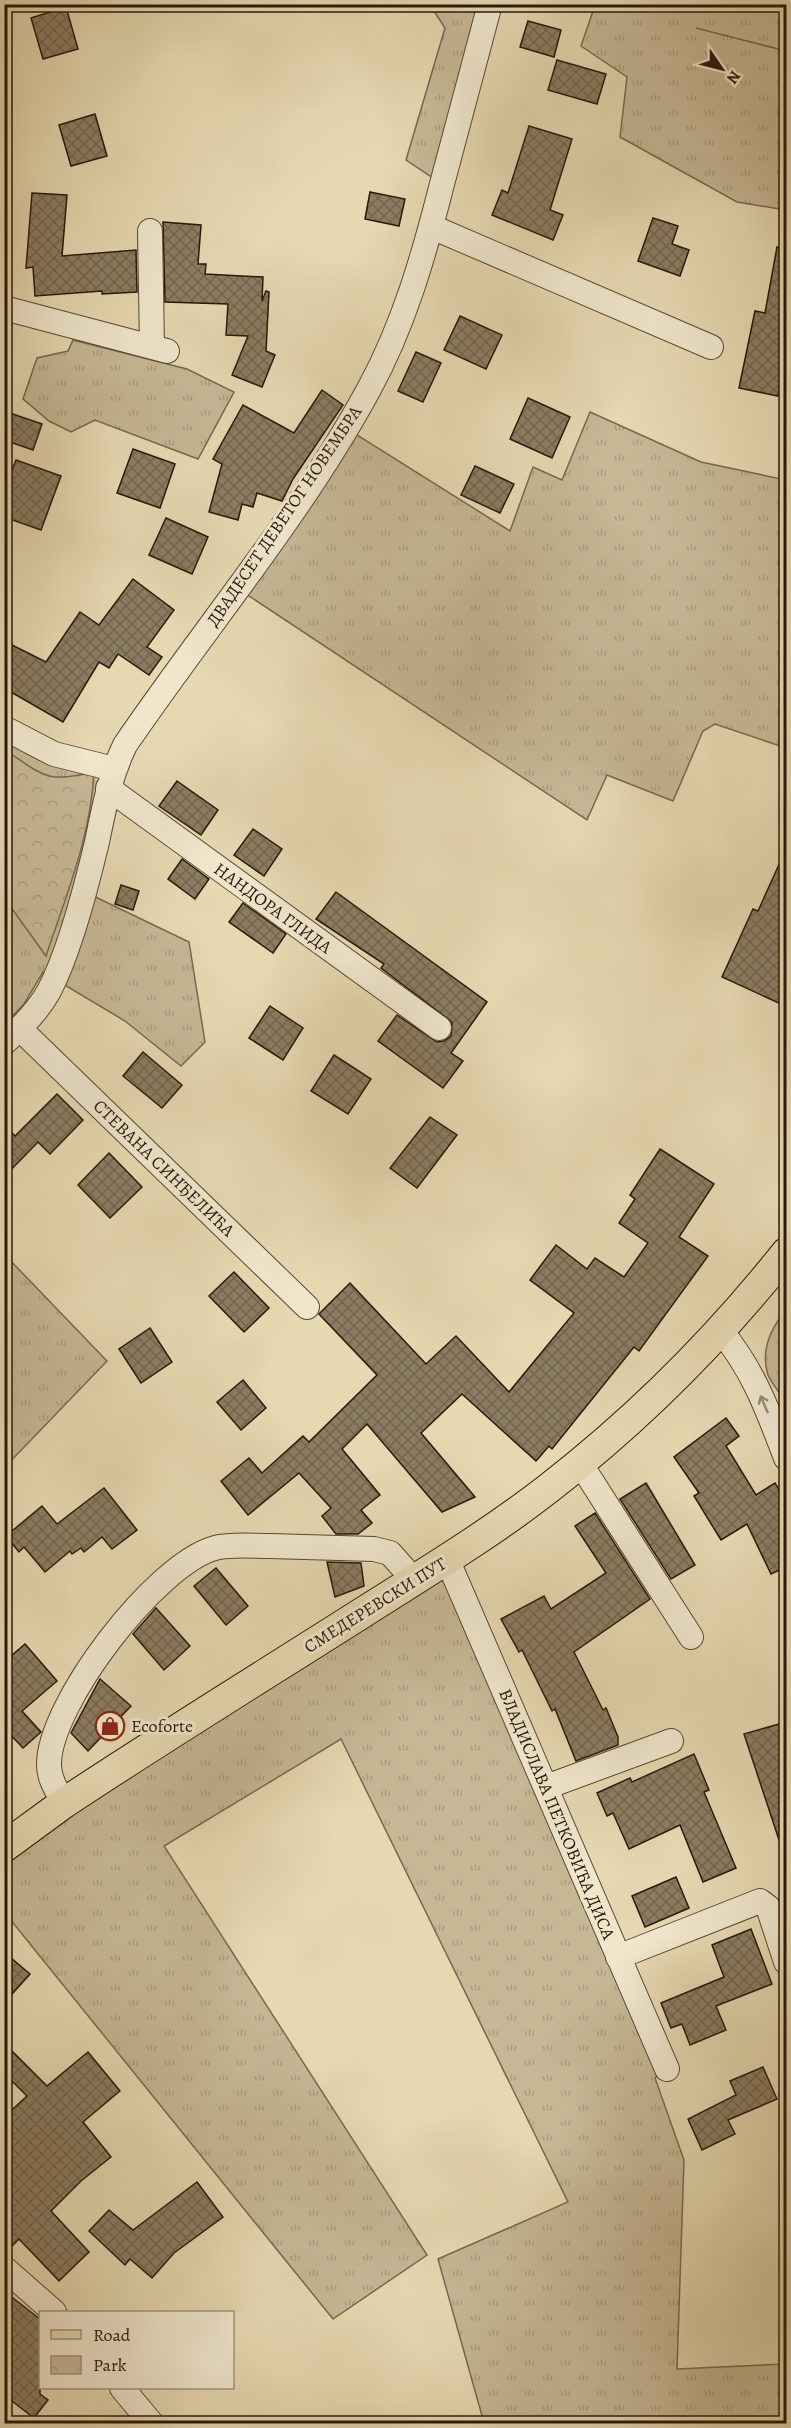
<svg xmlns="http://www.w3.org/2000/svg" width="791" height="2428" viewBox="0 0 791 2428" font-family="Alegreya,serif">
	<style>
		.grass { fill: url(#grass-tufts); stroke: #776850; stroke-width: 1.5 }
		.park { fill: url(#park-crowns); stroke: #776850; stroke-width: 1.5 }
		.building { fill: url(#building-cross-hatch); stroke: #28180b; stroke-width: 1.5 }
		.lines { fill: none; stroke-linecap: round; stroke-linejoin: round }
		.minor-casing { stroke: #584834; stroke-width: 26 }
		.major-casing { stroke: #28180b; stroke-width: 32 }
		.minor { stroke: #efe6cc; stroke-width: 24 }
		.major { stroke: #e6d8b1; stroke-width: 30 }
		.oneway { stroke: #958975 }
		.labels { text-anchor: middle; stroke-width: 6; stroke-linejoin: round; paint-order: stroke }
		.street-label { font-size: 18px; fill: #28180b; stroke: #efe6cc }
		.poi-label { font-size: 18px; fill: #28180b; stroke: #efe6cc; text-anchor: start }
	</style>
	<defs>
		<pattern id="grass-tufts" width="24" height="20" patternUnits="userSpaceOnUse" patternTransform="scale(1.5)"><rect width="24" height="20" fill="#c6b795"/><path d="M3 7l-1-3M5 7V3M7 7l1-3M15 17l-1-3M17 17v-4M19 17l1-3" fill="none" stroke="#aa9d7f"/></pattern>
		<pattern id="park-crowns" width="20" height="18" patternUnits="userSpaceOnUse" patternTransform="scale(1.5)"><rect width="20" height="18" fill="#c6b795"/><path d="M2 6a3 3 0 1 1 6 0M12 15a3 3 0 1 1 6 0" fill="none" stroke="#aa9d7f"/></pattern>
		<pattern id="building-cross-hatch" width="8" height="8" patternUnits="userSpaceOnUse" patternTransform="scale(1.5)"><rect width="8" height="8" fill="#8b7c61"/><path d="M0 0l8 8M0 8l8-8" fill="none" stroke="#72654e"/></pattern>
	</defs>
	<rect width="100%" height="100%" fill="#e6d8b1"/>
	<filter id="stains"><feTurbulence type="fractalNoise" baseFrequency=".00333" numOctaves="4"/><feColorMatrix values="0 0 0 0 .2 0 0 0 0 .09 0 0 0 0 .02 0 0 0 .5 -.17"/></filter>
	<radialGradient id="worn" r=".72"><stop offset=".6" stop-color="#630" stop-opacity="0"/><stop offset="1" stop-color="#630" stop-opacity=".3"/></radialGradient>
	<!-- grass -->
	<g class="grass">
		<polygon points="430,5 490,5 442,184 406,160 445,28"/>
		<polygon points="595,5 779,5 786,22 786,51 696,28 786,51 786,210 737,202 620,137 627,77 581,46"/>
		<polygon points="73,340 187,369 234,392 198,459 95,420 71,432 49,421 23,399 37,358 68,351"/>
		<polygon points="590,412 701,462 786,480 786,748 715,724 703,731 673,801 607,775 587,820 237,588 346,428 510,531 533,467 562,480"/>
		<polygon points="5,728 114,769 83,891 189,942 205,1042 181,1066 125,1021 43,972 24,1004 5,1024"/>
		<polygon points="5,1255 107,1361 5,1467"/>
		<path d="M786,1310V1403C781,1394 772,1384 768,1375C760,1350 771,1328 786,1310Z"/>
		<polygon points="447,1559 667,2069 655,2078 684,2160 677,2369 786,2364 786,2423 484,2423 438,2259 568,2202 341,1739 164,1846 427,2255 333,2319 5,1913 5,1847"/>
	</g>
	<!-- park -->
	<path class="park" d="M8,752C45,777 48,783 94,772C91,836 66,896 46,956L5,899L4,760Z"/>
	<!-- building -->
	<g class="building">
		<polygon points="66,7 78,49 43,59 31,18"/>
		<polygon points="528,21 561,30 554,57 520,47"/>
		<polygon points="557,60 606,74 597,104 548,90"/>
		<polygon points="95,114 107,156 71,166 59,125"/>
		<polygon points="529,126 572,139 550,210 563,215 553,240 492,215 502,190 508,193"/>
		<polygon points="370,192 405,199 399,226 365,219"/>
		<polygon points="32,193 67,195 62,256 136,250 137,292 102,294 102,291 35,296 33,267 26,268"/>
		<polygon points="653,218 678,226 672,244 689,250 680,276 638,261"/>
		<polygon points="163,222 201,225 198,264 206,264 205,274 263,277 262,301 266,291 269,292 266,351 275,355 262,387 232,375 248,336 226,335 228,304 165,302"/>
		<polygon points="777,247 786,248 786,380 781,379 778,396 739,388 755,311 765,313"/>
		<polygon points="460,316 502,335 486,369 444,350"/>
		<polygon points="416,352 441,363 423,402 398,391"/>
		<polygon points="322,390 343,405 293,479 282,501 257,493 253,507 242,504 238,520 209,512 222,464 213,459 243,405 294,433"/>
		<polygon points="528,398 570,417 552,458 510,439"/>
		<polygon points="4,411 42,424 33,450 4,440"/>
		<polygon points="133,449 175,464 160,508 117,493"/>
		<polygon points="16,460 61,476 41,530 4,517 4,491"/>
		<polygon points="475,466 514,484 500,513 461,495"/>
		<polygon points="166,518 208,537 192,574 149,555"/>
		<polygon points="133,579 174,610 147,647 162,657 149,675 118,654 109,668 99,662 63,722 4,688 4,641 46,662 80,612 99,625"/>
		<polygon points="177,781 218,810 201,835 159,806"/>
		<polygon points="253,829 282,849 264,876 234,855"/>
		<polygon points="786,849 786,992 781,1004 722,977 753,909 758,911"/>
		<polygon points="182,859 209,879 195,899 168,879"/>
		<polygon points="121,885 139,891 133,910 115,904"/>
		<polygon points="336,892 487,1002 451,1053 463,1061 443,1088 378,1041 397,1015 437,1042 444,1041 451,1036 452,1022 381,968 384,964 316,919"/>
		<polygon points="243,903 286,934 273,953 229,922"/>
		<polygon points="270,1006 303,1028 283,1060 249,1038"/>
		<polygon points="143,1052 182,1085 162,1108 123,1076"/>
		<polygon points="334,1055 371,1079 348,1114 311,1091"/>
		<polygon points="57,1094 83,1120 50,1154 38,1142 4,1177 4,1125 15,1136"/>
		<polygon points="430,1117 457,1135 417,1188 390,1168"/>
		<polygon points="660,1149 714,1184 679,1237 708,1256 639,1351 634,1347 552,1449 549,1446 536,1461 462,1394 421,1433 475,1497 442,1512 367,1424 342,1449 380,1495 361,1510 372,1523 358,1534 336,1534 322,1516 331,1508 299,1473 248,1515 221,1481 249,1458 262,1473 303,1436 309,1442 377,1375 319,1314 350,1283 426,1364 456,1336 509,1392 574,1313 530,1280 556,1245 587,1269 595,1258 624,1277 648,1243 619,1223 635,1199 630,1195"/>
		<polygon points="109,1153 142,1187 110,1218 78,1185"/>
		<polygon points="234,1272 269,1308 244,1332 209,1296"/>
		<polygon points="150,1328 172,1362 141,1383 119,1349"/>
		<polygon points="243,1380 266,1408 241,1430 217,1402"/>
		<polygon points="726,1418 739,1436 726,1446 756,1495 775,1483 786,1501 786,1567 771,1574 747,1524 721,1540 694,1496 699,1493 674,1457"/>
		<polygon points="646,1483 695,1565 671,1579 620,1499"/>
		<polygon points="104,1488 137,1530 112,1549 102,1537 84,1552 81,1548 72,1554 70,1551 45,1572 24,1547 19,1552 6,1536 42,1506 57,1524"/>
		<polygon points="595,1513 650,1599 574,1652 603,1710 606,1708 618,1737 618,1745 576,1761 555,1709 552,1711 522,1650 519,1652 501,1619 544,1596 551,1609 606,1573 575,1526"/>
		<polygon points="327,1562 361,1563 364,1586 335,1597"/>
		<polygon points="216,1568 248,1606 226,1625 194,1586"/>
		<polygon points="156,1608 190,1646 164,1670 133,1634"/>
		<polygon points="25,1644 57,1681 22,1711 41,1732 23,1748 4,1728 4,1662"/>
		<polygon points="100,1679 131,1706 88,1751 71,1733"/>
		<polygon points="786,1722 786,1851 783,1852 744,1734"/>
		<polygon points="694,1754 709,1790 704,1792 736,1868 703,1882 680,1825 629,1849 613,1813 607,1816 597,1793 630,1778 632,1782"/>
		<polygon points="676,1877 689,1908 645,1927 632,1896"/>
		<polygon points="751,1929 772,1984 716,2006 726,2030 690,2045 682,2024 671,2028 661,2003 724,1977 712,1945"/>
		<polygon points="4,1952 30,1974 4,2003"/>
		<polygon points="4,2043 47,2086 88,2052 120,2091 83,2122 111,2157 81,2181 51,2211 89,2252 59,2281 19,2239 4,2254 4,2117 27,2096 4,2073"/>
		<polygon points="763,2067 777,2099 728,2120 735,2134 702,2150 688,2119 736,2095 730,2081"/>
		<polygon points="197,2182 223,2217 174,2253 152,2278 130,2259 125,2265 89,2231 109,2210 133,2230"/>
		<polygon points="4,2291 40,2319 40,2394 48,2400 34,2418 4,2395"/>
	</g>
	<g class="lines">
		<!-- minor casing -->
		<g class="minor-casing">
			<g id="minor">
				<polyline points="432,227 711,347"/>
				<polyline points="150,231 152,346"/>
				<polyline points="4,308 167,351"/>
				<polyline points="4,728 54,754 114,769"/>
				<polyline points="108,788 439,1028"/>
				<polyline points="20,1029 307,1307"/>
				<path d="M4,1043C21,1028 38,1011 49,991C69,953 87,884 97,842C104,808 110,776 125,745C206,626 300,516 369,389C404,325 424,255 442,184C458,124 474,65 490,4"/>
				<path d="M721,1331C754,1371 768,1411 786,1458"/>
				<polyline points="580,1463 691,1637"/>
				<polyline points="447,1559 667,2069"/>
				<polyline points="546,1787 671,1741"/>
				<path d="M64,1803C57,1791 49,1779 49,1765C48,1705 156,1564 215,1548C231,1544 252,1546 269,1546C304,1547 339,1548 374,1549L390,1553L414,1580"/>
				<polyline points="618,1957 760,1901 768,1907 786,1962"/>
				<polyline points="4,2268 54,2312"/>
				<polyline points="122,2388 152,2424"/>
			</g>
		</g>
		<!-- major casing -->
		<g class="major-casing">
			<path id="major" d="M4,1847L64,1803C162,1738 263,1676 362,1613C425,1573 490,1534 549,1488C638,1419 716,1341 786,1253"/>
		</g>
		<!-- minor -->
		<use href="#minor" class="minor"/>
		<!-- major -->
		<use href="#major" class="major"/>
	</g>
	<!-- one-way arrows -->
	<defs><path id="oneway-shaft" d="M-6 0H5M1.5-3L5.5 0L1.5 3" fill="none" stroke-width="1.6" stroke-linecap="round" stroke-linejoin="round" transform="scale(1.5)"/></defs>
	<use class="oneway" href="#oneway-shaft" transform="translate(764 1404) rotate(-113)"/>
	<!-- icons -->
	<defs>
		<g id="shop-ring" transform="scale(1.5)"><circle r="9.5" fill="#efe6cc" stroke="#8f2418" stroke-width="1.5"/><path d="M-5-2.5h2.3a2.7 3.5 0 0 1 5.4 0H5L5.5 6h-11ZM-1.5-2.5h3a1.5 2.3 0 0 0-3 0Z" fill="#8f2418"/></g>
	</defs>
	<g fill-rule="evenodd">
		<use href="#shop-ring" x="110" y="1726"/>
	</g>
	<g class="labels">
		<!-- street labels -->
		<g class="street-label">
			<text transform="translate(284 516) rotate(-56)" y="6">ДВАДЕСЕТ ДЕВЕТОГ НОВЕМБРА</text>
			<text transform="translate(273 908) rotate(36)" y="6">НАНДОРА ГЛИДА</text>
			<text transform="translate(164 1168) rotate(44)" y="6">СТЕВАНА СИНЂЕЛИЋА</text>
			<text transform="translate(375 1605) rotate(-32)" y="6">СМЕДЕРЕВСКИ ПУТ</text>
			<text transform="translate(557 1814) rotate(67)" y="6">ВЛАДИСЛАВА ПЕТКОВИЋА ДИСА</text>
		</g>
		<!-- poi labels -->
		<g class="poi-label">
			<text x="131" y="1732">Ecoforte</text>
		</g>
	</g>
	<!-- margin -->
	<rect width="791" height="2428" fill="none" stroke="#e6d8b1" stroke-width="24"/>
	<rect x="6" y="6" width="779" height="2416" fill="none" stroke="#28180b" stroke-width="3"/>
	<rect x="12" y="12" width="767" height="2404" fill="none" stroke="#28180b" stroke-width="1.5"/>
	<!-- legend -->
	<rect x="39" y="2311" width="195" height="78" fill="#efe6cc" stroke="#9f947f" stroke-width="1.5"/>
	<rect x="51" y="2330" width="30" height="9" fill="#e6d8b1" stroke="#9f947f" stroke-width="1.5"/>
	<text x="93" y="2341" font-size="18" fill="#28180b">Road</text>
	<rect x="51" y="2356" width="30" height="18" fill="url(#park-crowns)" stroke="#9f947f" stroke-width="1.5"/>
	<text x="93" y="2371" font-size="18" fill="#28180b">Park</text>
	<!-- north arrow -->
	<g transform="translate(722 69) rotate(125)" stroke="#efe6cc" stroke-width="4.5" paint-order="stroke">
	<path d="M0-4.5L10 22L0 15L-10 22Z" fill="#28180b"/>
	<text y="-9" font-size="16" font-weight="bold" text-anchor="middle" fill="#28180b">N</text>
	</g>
	<rect width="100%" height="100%" filter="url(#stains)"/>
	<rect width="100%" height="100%" fill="url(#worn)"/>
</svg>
